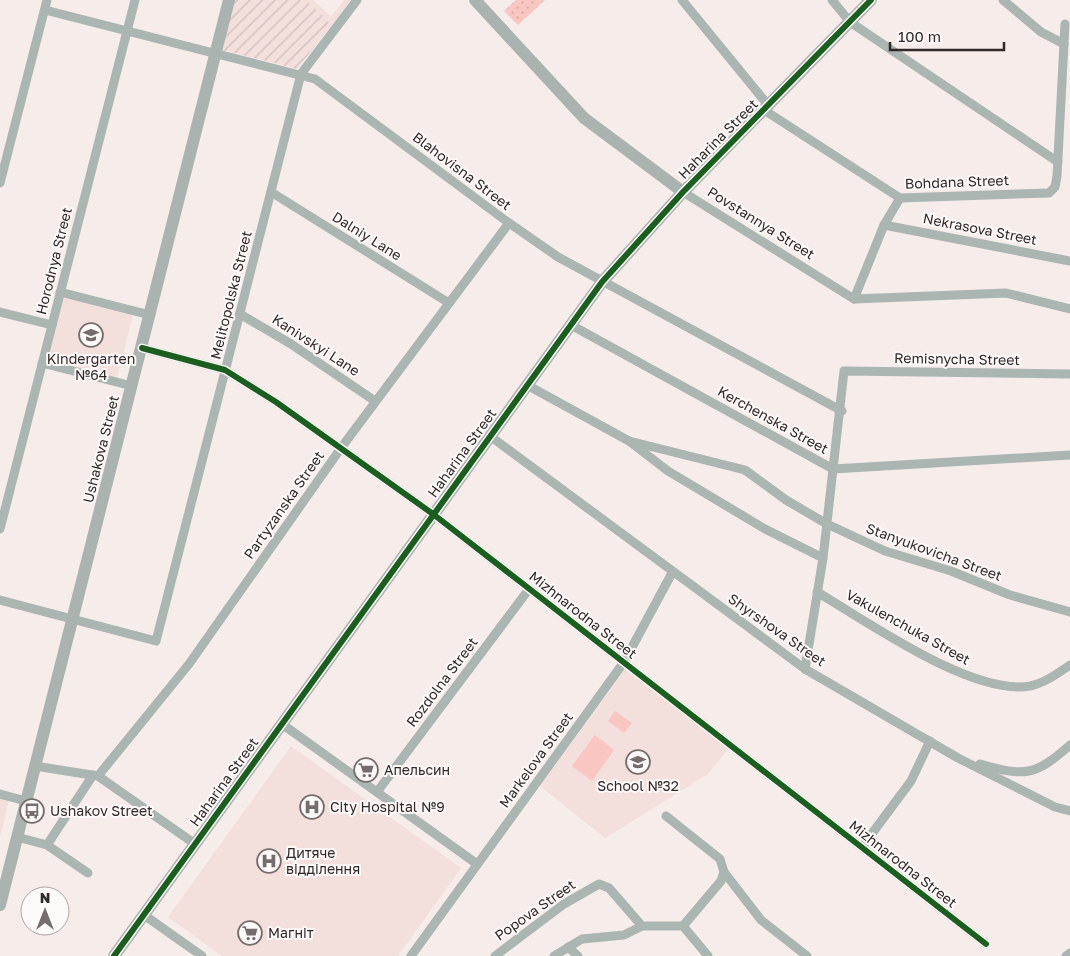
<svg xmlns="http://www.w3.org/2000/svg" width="1070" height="956" viewBox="0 0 1070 956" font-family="'Golos Text',sans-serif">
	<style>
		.built { fill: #f3dfdc }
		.industrial { fill: url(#industrial-furrows) }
		.grass { fill: url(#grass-dots) }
		.pitch { fill: #fac6c1 }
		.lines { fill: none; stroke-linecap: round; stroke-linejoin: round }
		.street { stroke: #abb5b2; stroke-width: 9 }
		.secondary { stroke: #aab3af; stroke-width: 12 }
		.cycleway-casing { stroke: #fdf9f8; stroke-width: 9 }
		.cycleway { stroke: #1b5e20; stroke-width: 6 }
		.labels { text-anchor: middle; stroke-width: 4; stroke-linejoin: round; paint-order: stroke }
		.street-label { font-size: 14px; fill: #302928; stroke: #fdf9f8 }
		.poi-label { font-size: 14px; fill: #302928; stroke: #fdf9f8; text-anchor: start }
	</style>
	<defs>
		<pattern id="industrial-furrows" width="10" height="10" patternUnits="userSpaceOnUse" patternTransform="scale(1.25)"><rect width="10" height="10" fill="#f3dfdc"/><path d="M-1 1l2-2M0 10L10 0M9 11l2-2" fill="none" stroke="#d1bfbd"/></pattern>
		<pattern id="grass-dots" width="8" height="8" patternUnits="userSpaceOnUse" patternTransform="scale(1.25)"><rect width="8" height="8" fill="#fac6c1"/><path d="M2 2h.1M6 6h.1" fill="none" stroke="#d7aaa6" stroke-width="1.8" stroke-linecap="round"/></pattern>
	</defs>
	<rect width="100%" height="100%" fill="#f6ecea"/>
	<!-- built -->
	<g class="built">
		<polygon points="306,0 313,0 331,17 344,0 351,0 332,25"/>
		<polygon points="63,297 133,315 117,378 47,361"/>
		<polygon points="625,670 728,749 708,774 605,838 540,786"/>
		<polygon points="291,746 461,868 398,956 222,956 168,917"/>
		<polygon points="0,798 9,800 0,838"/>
	</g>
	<!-- industrial -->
	<polygon class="industrial" points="234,0 306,0 332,25 297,69 222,50"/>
	<!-- grass -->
	<polygon class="grass" points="516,0 545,0 518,25 504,11"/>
	<!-- pitch -->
	<g class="pitch">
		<polygon points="615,711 632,723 624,733 608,721"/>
		<polygon points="595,735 614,750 592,781 572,766"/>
	</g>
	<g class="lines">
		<!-- street -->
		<g class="street">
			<polyline points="682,0 768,105"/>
			<polyline points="832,0 850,22 1058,162"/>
			<polyline points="1003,0 1041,32 1064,44"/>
			<polyline points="45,10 315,79 509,223 558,257 842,411"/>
			<polyline points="764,110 900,198 1049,193 1055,187 1057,176 1065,24"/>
			<polyline points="0,183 47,0"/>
			<polyline points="271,192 449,303"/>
			<polyline points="683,192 854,299 1006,293 1070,309"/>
			<polyline points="884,225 1070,261"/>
			<polyline points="60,292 150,315"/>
			<polyline points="854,299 884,225 900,198"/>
			<polyline points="0,312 52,325"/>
			<polyline points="240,314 291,344 375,401"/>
			<polyline points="571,325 833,469 1070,455"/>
			<polyline points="142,348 225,370 276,402 433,514 986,944"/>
			<polyline points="42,363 132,386"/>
			<polyline points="527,385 629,441 668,471 765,529 823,558"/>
			<polyline points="490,436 805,669 958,758 1055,807 1070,811"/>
			<polyline points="629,441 745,470 786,500 827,524 885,551 951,571 1010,595 1070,612"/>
			<polyline points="0,529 135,0"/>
			<path d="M817,592C868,622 972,696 1030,686C1045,683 1058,673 1070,665"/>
			<polyline points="0,600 156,641 301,74 357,0"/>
			<polyline points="805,669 823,558 844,371 1070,374"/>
			<polyline points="282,724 477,864"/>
			<path d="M980,764C1025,777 1035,776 1070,745"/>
			<polyline points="35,766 98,776 195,844"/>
			<polyline points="98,776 189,664 341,448 509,223"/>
			<polyline points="377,792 529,589"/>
			<polyline points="0,794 26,801"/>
			<polyline points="666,816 720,859 724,872 761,920 807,956"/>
			<polyline points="17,837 47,845 88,873"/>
			<polyline points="47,845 93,775"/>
			<polyline points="862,847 911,781 930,741"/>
			<polyline points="144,915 202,956"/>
			<polyline points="683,926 721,881 724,872"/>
			<polyline points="568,947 578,956"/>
			<polyline points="411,956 624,662 672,573"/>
			<polyline points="495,956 564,904 599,884 609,888 642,926 683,926 708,956"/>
			<polyline points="554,956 582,939 624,935 642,926"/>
			<polyline points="1066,956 1070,953"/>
		</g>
		<!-- secondary -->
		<g class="secondary">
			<polyline points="475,0 584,118 683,192"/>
			<polyline points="0,905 229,0"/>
			<polyline points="114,956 602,282 683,192 871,0"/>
		</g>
		<!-- cycleway casing -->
		<g class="cycleway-casing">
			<g id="cycleway">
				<polyline points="142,348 225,370 276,402 433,514 986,944"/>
				<polyline points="114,956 602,282 683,192 871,0"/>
			</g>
		</g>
		<!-- cycleway -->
		<use href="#cycleway" class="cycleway"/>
	</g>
	<!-- icons -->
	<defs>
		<g id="school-ring" transform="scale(1.25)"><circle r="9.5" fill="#fdf9f8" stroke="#756d6c" stroke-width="1.5"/><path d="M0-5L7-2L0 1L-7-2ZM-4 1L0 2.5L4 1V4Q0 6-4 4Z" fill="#756d6c"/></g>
		<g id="supermarket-ring" transform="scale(1.25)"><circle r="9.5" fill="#fdf9f8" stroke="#756d6c" stroke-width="1.5"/><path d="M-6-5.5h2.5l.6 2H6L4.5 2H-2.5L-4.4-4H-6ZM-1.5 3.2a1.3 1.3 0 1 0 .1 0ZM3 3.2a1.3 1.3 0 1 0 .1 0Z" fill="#756d6c"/></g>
		<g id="hospital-ring" transform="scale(1.25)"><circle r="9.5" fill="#fdf9f8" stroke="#756d6c" stroke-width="1.5"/><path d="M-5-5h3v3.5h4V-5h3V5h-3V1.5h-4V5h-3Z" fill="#756d6c"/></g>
		<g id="bus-ring" transform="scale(1.25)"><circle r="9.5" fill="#fdf9f8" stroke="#756d6c" stroke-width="1.5"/><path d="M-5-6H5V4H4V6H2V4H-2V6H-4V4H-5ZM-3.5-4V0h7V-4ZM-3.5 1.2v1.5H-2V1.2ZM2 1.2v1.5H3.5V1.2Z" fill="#756d6c"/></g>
	</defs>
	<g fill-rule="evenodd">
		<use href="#school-ring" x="91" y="335"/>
		<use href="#school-ring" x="638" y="762"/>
		<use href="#supermarket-ring" x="366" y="770"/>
		<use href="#hospital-ring" x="312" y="807"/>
		<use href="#bus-ring" x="32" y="811"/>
		<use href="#hospital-ring" x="269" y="861"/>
		<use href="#supermarket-ring" x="250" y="933"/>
	</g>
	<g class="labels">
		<!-- street labels -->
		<g class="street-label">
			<text transform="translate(718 139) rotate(-45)" y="5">Haharina Street</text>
			<text transform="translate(462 171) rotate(37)" y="5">Blahovisna Street</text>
			<text transform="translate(957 182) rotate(-2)" y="5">Bohdana Street</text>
			<text transform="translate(761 223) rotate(32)" y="5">Povstannya Street</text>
			<text transform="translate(980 229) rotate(11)" y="5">Nekrasova Street</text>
			<text transform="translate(367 236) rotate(32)" y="5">Dalniy Lane</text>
			<text transform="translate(54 261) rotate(-76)" y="5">Horodnya Street</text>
			<text transform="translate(231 295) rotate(-76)" y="5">Melitopolska Street</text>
			<text transform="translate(316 345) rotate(33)" y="5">Kanivskyi Lane</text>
			<text transform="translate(957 359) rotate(1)" y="5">Remisnycha Street</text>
			<text transform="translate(773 420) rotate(29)" y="5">Kerchenska Street</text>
			<text transform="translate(101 449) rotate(-76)" y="5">Ushakova Street</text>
			<text transform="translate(462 453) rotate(-54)" y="5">Haharina Street</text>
			<text transform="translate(284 505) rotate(-55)" y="5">Partyzanska Street</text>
			<text transform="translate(934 552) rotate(20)" y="5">Stanyukovicha Street</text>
			<text transform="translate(583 615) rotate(38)" y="5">Mizhnarodna Street</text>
			<text transform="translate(908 627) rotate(29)" y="5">Vakulenchuka Street</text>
			<text transform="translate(777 630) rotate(35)" y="5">Shyrshova Street</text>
			<text transform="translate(442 682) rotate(-53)" y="5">Rozdolna Street</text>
			<text transform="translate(536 760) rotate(-54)" y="5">Markelova Street</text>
			<text transform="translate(224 782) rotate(-54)" y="5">Haharina Street</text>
			<text transform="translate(903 864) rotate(38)" y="5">Mizhnarodna Street</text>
			<text transform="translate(535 910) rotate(-35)" y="5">Popova Street</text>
		</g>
		<!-- poi labels -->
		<g class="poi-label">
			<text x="91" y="364" text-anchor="middle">Kindergarten<tspan x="91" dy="16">№64</tspan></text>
			<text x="384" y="775">Апельсин</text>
			<text x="638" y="791" text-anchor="middle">School №32</text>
			<text x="330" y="812">City Hospital №9</text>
			<text x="50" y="816">Ushakov Street</text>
			<text x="286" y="858">Дитяче<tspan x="286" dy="16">відділення</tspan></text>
			<text x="268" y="938">Магніт</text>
		</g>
	</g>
	<!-- north arrow -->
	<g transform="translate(45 911)"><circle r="24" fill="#fdf9f8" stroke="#aba6a5"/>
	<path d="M0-4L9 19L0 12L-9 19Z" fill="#756d6c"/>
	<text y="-8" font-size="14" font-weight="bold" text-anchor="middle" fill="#302928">N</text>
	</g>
	<!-- scale -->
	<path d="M890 42v8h114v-8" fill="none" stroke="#302928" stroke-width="2.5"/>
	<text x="898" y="42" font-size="15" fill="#302928" stroke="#fdf9f8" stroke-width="4" paint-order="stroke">100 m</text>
</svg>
